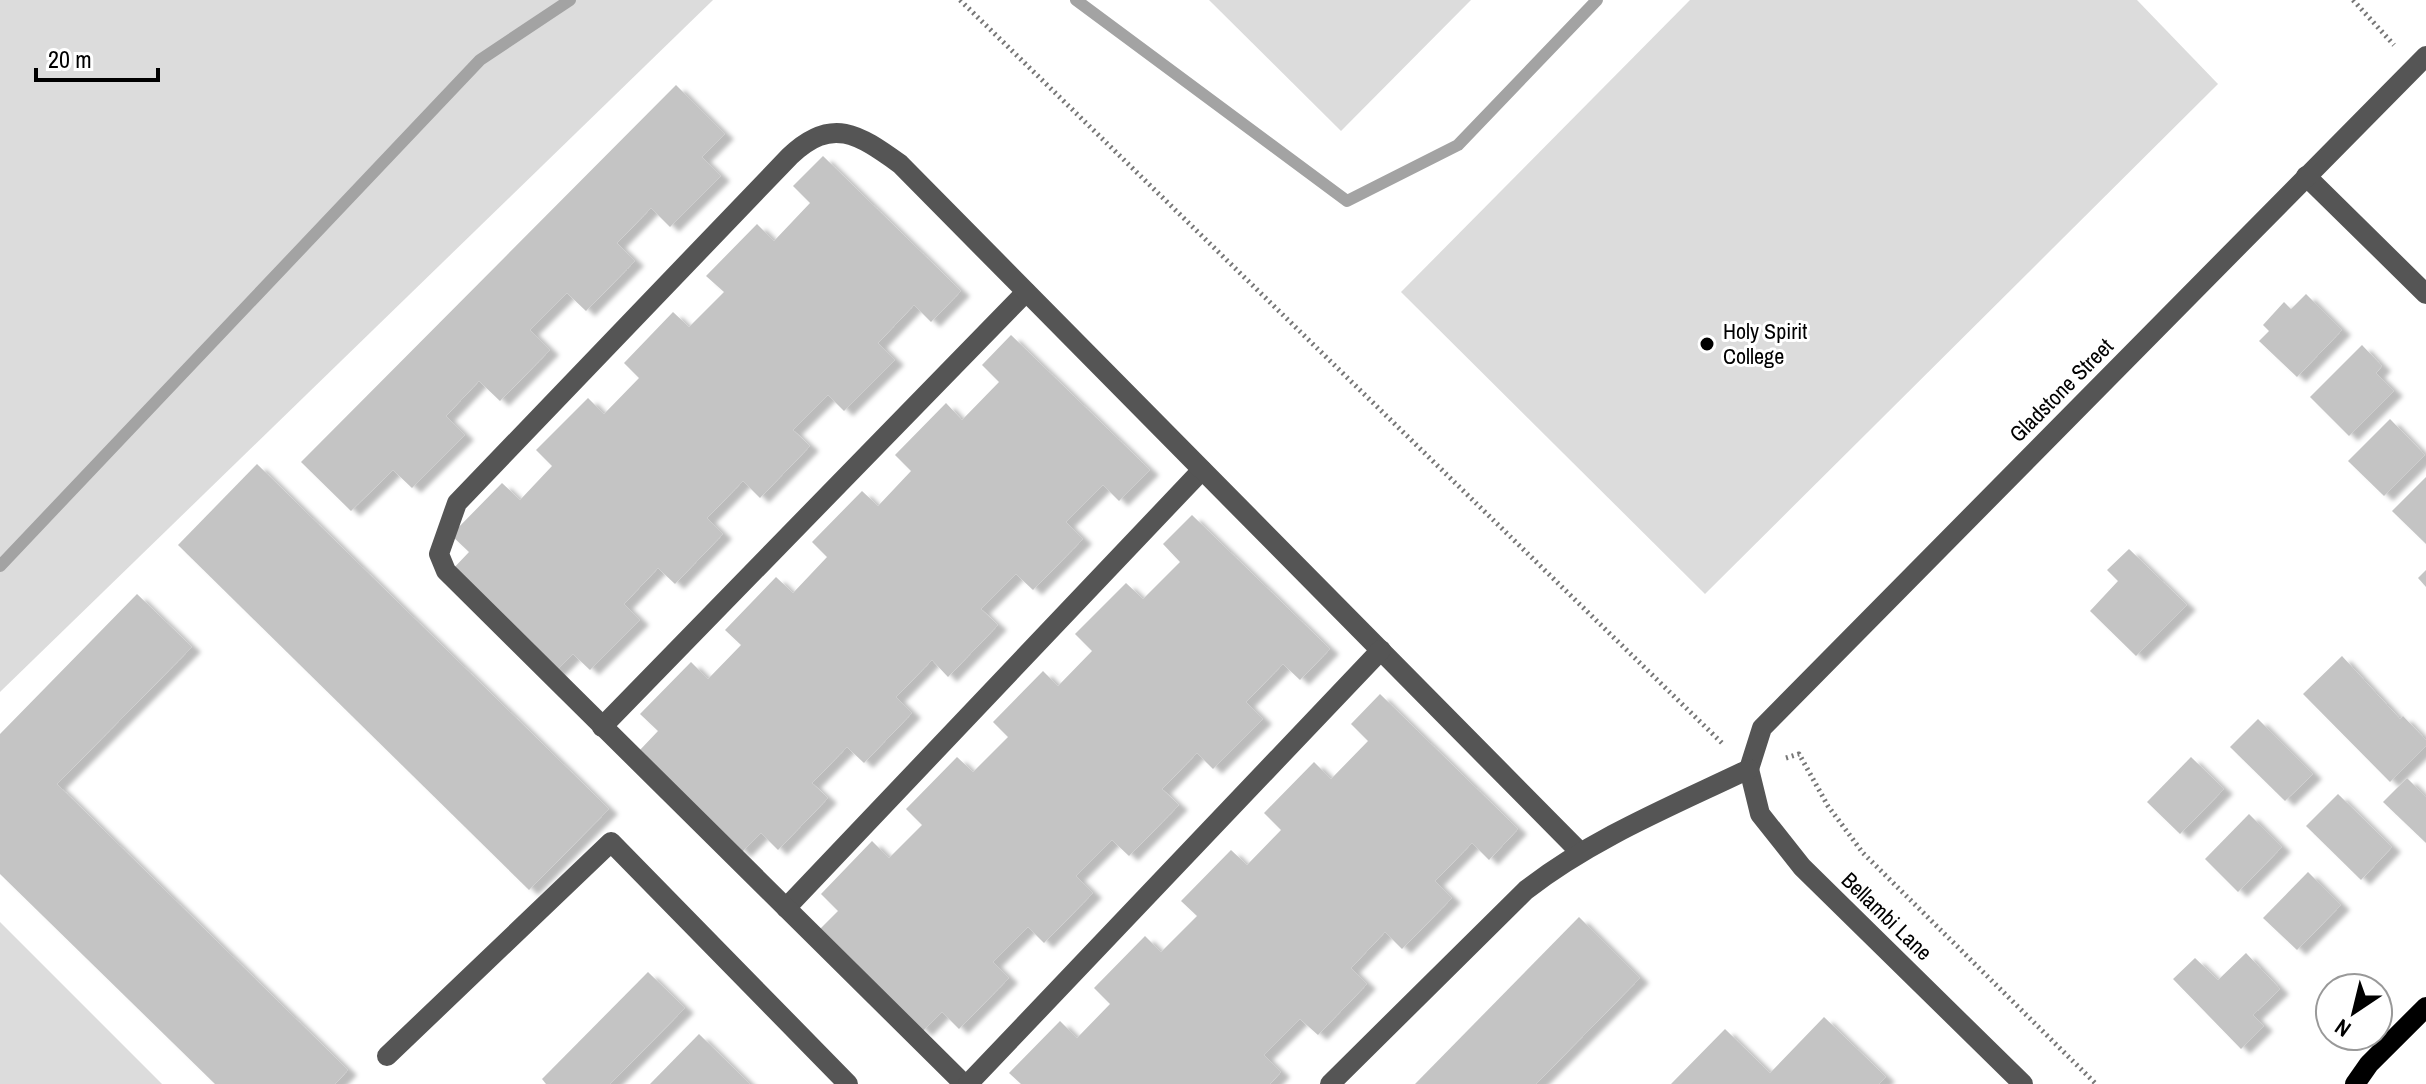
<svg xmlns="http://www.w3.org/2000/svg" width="2426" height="1084" viewBox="0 0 2426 1084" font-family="'Archivo Narrow',sans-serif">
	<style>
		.green { fill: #dcdcdc }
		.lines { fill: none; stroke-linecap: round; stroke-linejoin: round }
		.stream { stroke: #a3a3a3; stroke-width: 12 }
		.building { fill: #c4c4c4; filter: url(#shadow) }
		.path { stroke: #777; stroke-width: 5; stroke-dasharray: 2 4; stroke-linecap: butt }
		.minor { stroke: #555; stroke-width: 20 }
		.major { stroke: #000; stroke-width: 20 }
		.poi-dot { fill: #000; stroke: #fff; stroke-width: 3 }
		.labels { text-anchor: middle; stroke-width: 6; stroke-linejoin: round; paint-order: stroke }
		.poi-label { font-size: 22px; fill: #000; stroke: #fff; text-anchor: start }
		.street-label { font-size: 22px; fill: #000; stroke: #fff }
	</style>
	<defs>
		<filter id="shadow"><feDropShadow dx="9" dy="5" stdDeviation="2" flood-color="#0004"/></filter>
	</defs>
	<rect width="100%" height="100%" fill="#fff"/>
	<!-- green -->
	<g class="green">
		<polygon points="0,0 713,0 0,692"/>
		<polygon points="1209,0 1471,0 1341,131"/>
		<polygon points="1690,0 2137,0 2218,84 1705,594 1401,292"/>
		<polygon points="0,922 162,1084 0,1084"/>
	</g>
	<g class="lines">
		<!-- stream -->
		<g class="stream">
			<polyline points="1076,0 1347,201 1458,145 1597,0"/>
			<polyline points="0,566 480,60 570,0"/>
		</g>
	</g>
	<!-- building -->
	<g class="building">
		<polygon points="676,85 725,134 702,157 721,176 670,227 651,208 617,243 635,261 586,311 567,293 530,330 550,350 500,401 479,381 446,416 465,435 412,488 393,470 351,511 301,462"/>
		<polygon points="823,156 961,291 931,322 914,305 878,343 895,360 844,411 828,395 793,430 810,446 760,498 743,481 707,518 723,534 675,584 658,568 624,604 640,620 590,670 573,654 554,673 450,572 469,552 451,535 502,483 520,500 552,466 536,450 588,398 604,414 639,378 624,363 673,312 689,327 724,292 706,276 757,224 774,241 810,203 793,186"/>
		<polygon points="2306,294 2342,330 2297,377 2259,341 2269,331 2263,325 2284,302 2291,309"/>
		<polygon points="1011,335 1150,470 1119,501 1103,485 1066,522 1083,539 1033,590 1016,574 981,609 998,625 948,677 932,660 896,697 912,713 864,763 847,747 812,783 828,798 778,850 761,833 742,852 639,751 658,731 640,714 691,662 708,679 741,645 725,630 776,577 793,593 827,557 812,542 862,491 878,506 911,471 895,455 946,403 962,420 999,382 982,365"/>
		<polygon points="2362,345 2382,366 2376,373 2394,391 2349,436 2310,397"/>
		<polygon points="2390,419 2425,455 2384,496 2348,461"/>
		<polygon points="257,464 609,809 529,890 178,545"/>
		<polygon points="2426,477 2426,544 2392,511"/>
		<polygon points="1192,515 1330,649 1300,680 1283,664 1246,702 1263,719 1213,769 1197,753 1162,789 1179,805 1129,856 1112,840 1076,876 1093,893 1044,943 1028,927 993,962 1009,978 959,1029 942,1012 923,1031 819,930 838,911 821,894 872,841 889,858 922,825 906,809 957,757 973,772 1008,737 993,722 1043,671 1058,686 1092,651 1075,634 1126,583 1143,599 1180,562 1163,544"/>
		<polygon points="2129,549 2187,605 2136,656 2090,611 2118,581 2107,570"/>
		<polygon points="2426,570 2426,587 2418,578"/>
		<polygon points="137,594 192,647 57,784 348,1070 335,1084 215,1084 0,874 0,734"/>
		<polygon points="2342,656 2400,719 2403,716 2426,740 2426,746 2390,782 2303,694"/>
		<polygon points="1380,694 1518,829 1489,860 1472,843 1435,881 1452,898 1402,949 1385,932 1351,968 1367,984 1318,1035 1300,1019 1264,1055 1281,1072 1270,1084 1021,1084 1009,1073 1060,1021 1077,1038 1110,1004 1094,988 1145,936 1161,952 1197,916 1181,901 1231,850 1247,865 1281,830 1264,813 1314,762 1331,779 1368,741 1351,724"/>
		<polygon points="2258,719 2313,774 2285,801 2230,747"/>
		<polygon points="2191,757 2224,789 2180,834 2147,802"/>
		<polygon points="2407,778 2426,797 2426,843 2383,802"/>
		<polygon points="2338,794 2392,847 2361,880 2306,826"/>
		<polygon points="2249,814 2282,847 2238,892 2205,859"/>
		<polygon points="2308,872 2341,905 2297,950 2263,918"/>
		<polygon points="1579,917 1640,978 1536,1084 1415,1084"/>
		<polygon points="2246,953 2280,989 2253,1015 2264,1026 2241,1049 2173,979 2195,958 2218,980"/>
		<polygon points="648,972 685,1008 610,1084 546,1084 542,1079"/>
		<polygon points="1824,1017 1886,1077 1879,1084 1671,1084 1725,1029 1770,1073"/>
		<polygon points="699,1034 750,1084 650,1084"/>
	</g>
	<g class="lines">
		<!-- path -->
		<g class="path">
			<polyline points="960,0 1724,745"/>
			<polyline points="2353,0 2394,45"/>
			<polyline points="1786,758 1799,754 1828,806 1863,853 2096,1084"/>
		</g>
		<!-- minor -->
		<g class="minor">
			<polyline points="2306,176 2426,294"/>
			<polyline points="602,727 1026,292"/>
			<polyline points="1749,769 1762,728 2426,56"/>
			<polyline points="1749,769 1760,814 1802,867 2023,1084"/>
			<polyline points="786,908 1202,470"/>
			<polyline points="387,1056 611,842 848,1084"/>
			<path d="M964,1084L446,571L439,554L457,503L790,156C832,116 858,134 900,164L1579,851"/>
			<polyline points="968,1084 1381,650"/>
			<path d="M1330,1084L1526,890C1593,838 1672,806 1749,769"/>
		</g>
		<!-- major -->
		<polyline class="major" points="2355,1084 2369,1064 2426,1007"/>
	</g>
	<!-- markers -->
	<circle class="poi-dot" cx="1707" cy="344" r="8"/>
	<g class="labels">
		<!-- poi labels -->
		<g class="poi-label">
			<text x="1723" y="339">Holy Spirit<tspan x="1723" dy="25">College</tspan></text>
		</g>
		<!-- street labels -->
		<g class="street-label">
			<text transform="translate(2061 390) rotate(-45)" y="8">Gladstone Street</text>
			<text transform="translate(1887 916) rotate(44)" y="8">Bellambi Lane</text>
		</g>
	</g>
	<!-- north arrow -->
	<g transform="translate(2354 1012) rotate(215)"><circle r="38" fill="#ffffff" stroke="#999999" stroke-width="2"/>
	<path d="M0-6L14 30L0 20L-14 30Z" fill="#000000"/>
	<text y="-12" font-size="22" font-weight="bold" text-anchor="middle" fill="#000000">N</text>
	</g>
	<!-- scale -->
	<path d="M36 68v12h122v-12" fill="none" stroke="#000000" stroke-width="4"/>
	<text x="48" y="68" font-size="24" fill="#000000" stroke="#ffffff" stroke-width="6" paint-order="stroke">20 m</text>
</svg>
